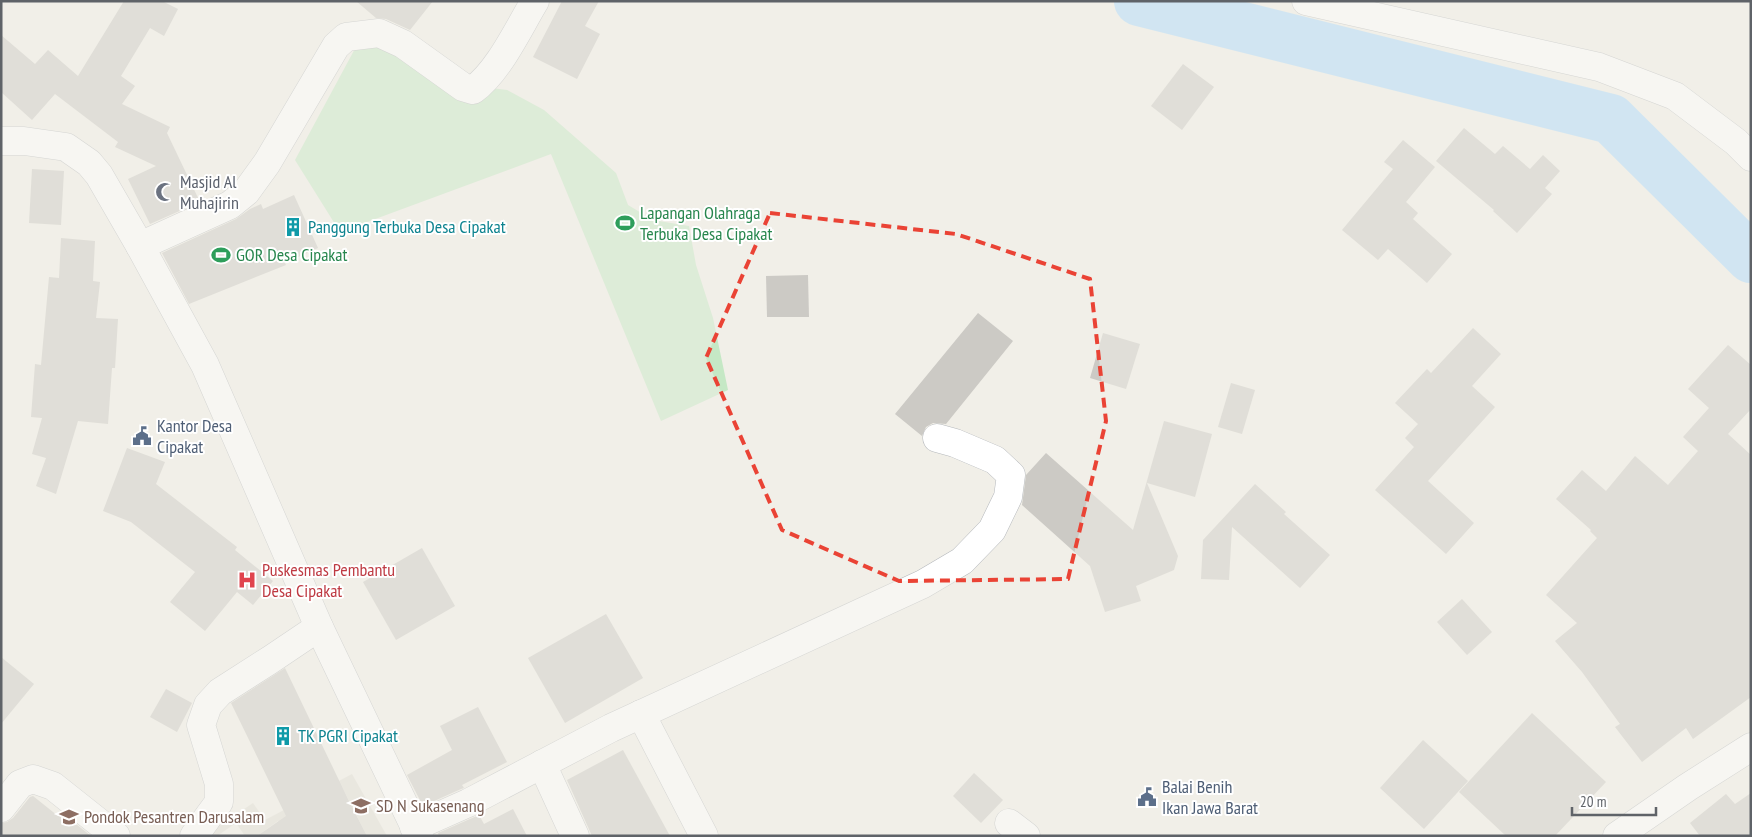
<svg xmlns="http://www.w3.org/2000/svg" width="1752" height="837" viewBox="0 0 1752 837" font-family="'PT Sans Narrow',sans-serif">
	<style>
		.education { fill: #e1ded6 }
		.green { fill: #c5e8c5 }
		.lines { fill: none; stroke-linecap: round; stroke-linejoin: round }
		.river { stroke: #aadaff; stroke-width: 50 }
		.building { fill: #cccac5 }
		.minor-casing { stroke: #b5b8bc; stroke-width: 29 }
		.minor { stroke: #fff; stroke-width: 28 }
		.marked { fill: none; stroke: #ea4335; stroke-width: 4; stroke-dasharray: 10 6; stroke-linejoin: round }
		.labels { text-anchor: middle; stroke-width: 4; stroke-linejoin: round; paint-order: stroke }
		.worship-label { font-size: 18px; fill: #5b616d; stroke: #fff; text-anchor: start }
		.leisure-label { font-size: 18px; fill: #27864d; stroke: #fff; text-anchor: start }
		.culture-label { font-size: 18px; fill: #0d838f; stroke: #fff; text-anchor: start }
		.service-label { font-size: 18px; fill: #4e5e75; stroke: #fff; text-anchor: start }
		.health-label { font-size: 18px; fill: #be3a42; stroke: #fff; text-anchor: start }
		.education-label { font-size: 18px; fill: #785e54; stroke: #fff; text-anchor: start }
	</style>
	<rect width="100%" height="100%" fill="#f1efe8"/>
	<!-- education -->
	<polygon class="education" points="352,774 387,836 367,836 342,787 288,836 278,821 257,836 245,836 236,823 217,836 204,836 253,803 265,820"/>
	<!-- green -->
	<polygon class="green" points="364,32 467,85 507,90 544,110 616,173 628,205 653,220 689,226 696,265 713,318 728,390 661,421 551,154 340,232 295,160"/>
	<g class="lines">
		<!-- river -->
		<polyline class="river" points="1139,1 1611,119 1751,258"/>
	</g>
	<!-- building -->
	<g class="building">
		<polygon points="124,1 162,1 178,9 164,36 150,28 121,76 135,86 122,104 170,127 167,133 200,202 150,224 128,179 156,166 115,147 118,142 55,94 32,120 1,92 1,35 35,64 48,50 78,76"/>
		<polygon points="356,1 433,1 410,30 386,19 376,18"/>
		<polygon points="562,1 599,1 585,26 600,34 577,79 533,57"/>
		<polygon points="1183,64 1214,87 1182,130 1151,106"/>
		<polygon points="1464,128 1495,154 1503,146 1530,169 1543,155 1560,171 1545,188 1552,194 1517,233 1493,211 1494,210 1436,161"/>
		<polygon points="1403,140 1435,167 1406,202 1418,213 1413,219 1452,254 1427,283 1388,249 1378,260 1342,230 1393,169 1384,162"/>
		<polygon points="32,169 64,171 61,225 29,223"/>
		<polygon points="294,195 318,248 285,263 286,265 189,304 162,253 236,219 250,209 261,204 263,209"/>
		<polygon points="61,238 95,241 93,281 100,282 96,318 118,319 115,368 112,368 108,424 78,421 56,494 36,486 46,458 32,454 42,418 31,417 35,364 41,365 49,277 59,278"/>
		<polygon points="808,275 809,317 767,317 766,276"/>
		<polygon points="978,313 1013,341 946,424 933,423 926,427 922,436 895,414"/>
		<polygon points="1473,328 1501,354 1472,386 1495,407 1428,481 1474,523 1446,554 1375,490 1414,447 1405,438 1418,424 1395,403 1427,369 1431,373"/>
		<polygon points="1103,333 1140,344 1126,389 1090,378"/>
		<polygon points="1728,345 1751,365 1751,409 1728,434 1751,455 1751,697 1693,739 1686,728 1642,762 1615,727 1620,724 1582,672 1555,641 1577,623 1546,595 1597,538 1590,531 1591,530 1556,499 1582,470 1606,491 1635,456 1668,485 1698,451 1683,437 1709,408 1688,389"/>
		<polygon points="1231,383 1255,390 1242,434 1218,427"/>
		<polygon points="1164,421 1212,434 1195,497 1147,483 1178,556 1174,570 1136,586 1141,601 1105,612 1090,566 1022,505 1026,475 1046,453 1133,530"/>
		<polygon points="127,448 165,462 156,484 237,547 235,550 273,581 253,605 237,592 205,631 170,602 195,572 131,522 103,511"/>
		<polygon points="1255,484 1286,512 1284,514 1330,555 1300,588 1232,527 1229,580 1201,579 1203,540"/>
		<polygon points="422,548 455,606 396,640 363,582"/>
		<polygon points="1462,599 1492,632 1467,655 1437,622"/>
		<polygon points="606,614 643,678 565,723 528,658"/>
		<polygon points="1,657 34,684 1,724"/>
		<polygon points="285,668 348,799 367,836 257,836 286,816 231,703"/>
		<polygon points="166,689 192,703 177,732 150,717"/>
		<polygon points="478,707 507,762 462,785 464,788 461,789 423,806 407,775 452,750 440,726"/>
		<polygon points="1532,713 1606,782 1555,836 1506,836 1459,792"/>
		<polygon points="1423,740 1468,781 1424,829 1380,788"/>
		<polygon points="623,750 670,836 592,836 567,780"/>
		<polygon points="974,773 1003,800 981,823 953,796"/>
		<polygon points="1751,793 1751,836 1700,836 1690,823 1726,794 1735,804"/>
		<polygon points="33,796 58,816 61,812 91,836 1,836 1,823 7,822 13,818 30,797"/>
		<polygon points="513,809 527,836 439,836 438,833 479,815 484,824"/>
	</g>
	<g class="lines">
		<!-- minor casing -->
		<g class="minor-casing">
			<g id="minor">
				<polyline points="1306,1 1599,67 1675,96 1736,142 1751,157"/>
				<polyline points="1,141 24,141 66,147 89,163 99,175 140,246 205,365 319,627 419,836"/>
				<path d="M140,246L230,205L246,192L267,163L336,46L346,37L379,33L403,44L463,87L473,90C499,71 518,29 535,1"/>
				<polyline points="641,714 704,836"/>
				<polyline points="542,764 575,836"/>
				<polyline points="1,808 20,784 33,779 53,786 116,836"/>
				<polyline points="1009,823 1026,836"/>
				<polyline points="414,827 468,803 611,728 923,584 962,561 992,530 1008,497 1011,475 995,460 955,443 937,438"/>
				<polyline points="194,836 219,802 219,784 201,725 208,705 220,692 270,660 319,627"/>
				<polyline points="1617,836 1688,787 1751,747"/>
			</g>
		</g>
		<!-- minor -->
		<use href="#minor" class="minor"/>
	</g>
	<!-- marked area -->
	<path d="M0 0H1752V837H0ZM770,213L956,234L1090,279L1106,421L1068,579L899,581L782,530L706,358Z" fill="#f1efe8" fill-opacity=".55" fill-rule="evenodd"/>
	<path class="marked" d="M770,213L956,234L1090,279L1106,421L1068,579L899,581L782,530L706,358Z"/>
	<!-- icons -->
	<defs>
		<g id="mosque-bare" transform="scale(1.5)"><path d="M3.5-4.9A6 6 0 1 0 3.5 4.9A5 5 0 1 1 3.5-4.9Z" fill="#6b7280" stroke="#fff" stroke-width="2.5" paint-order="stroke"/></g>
		<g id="stadium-bare" transform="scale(1.5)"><path d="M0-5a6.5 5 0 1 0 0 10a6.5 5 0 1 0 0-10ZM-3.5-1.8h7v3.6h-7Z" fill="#2e9e5b" stroke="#fff" stroke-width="2.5" paint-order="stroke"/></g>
		<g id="building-bare" transform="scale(1.5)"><path d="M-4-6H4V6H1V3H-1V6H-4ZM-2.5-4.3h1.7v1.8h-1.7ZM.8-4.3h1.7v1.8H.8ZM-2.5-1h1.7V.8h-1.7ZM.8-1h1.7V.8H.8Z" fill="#0f9aa8" stroke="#fff" stroke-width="2.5" paint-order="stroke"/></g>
		<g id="civic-bare" transform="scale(1.5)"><path d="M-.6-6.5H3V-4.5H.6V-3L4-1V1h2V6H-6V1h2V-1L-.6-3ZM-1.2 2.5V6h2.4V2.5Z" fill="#5c6f8a" stroke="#fff" stroke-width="2.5" paint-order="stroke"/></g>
		<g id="hospital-bare" transform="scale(1.5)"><path d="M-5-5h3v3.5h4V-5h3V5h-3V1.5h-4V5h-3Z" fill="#e0444e" stroke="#fff" stroke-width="2.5" paint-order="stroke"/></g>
		<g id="school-bare" transform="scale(1.5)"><path d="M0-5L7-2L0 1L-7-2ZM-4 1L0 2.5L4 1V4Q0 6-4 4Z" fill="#8d6e63" stroke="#fff" stroke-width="2.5" paint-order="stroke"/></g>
	</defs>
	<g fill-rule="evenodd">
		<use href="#mosque-bare" x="165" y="192"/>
		<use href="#stadium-bare" x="625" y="223"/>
		<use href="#building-bare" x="293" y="227"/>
		<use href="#stadium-bare" x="221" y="255"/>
		<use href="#civic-bare" x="142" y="436"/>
		<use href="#hospital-bare" x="247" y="580"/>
		<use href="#building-bare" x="283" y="736"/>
		<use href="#civic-bare" x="1147" y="797"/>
		<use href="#school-bare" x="361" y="806"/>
		<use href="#school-bare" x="69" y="817"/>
	</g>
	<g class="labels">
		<!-- worship labels -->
		<g class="worship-label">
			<text x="180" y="188">Masjid Al<tspan x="180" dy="21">Muhajirin</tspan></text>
		</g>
		<!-- leisure labels -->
		<g class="leisure-label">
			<text x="640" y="219">Lapangan Olahraga<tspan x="640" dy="21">Terbuka Desa Cipakat</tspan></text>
			<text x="236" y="261">GOR Desa Cipakat</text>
		</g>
		<!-- culture labels -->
		<g class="culture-label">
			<text x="308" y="233">Panggung Terbuka Desa Cipakat</text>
			<text x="298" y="742">TK PGRI Cipakat</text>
		</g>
		<!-- service labels -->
		<g class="service-label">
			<text x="157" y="432">Kantor Desa<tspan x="157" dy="21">Cipakat</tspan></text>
			<text x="1162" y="793">Balai Benih<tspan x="1162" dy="21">Ikan Jawa Barat</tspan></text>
		</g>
		<!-- health labels -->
		<g class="health-label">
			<text x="262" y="576">Puskesmas Pembantu<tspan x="262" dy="21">Desa Cipakat</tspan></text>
		</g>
		<!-- education labels -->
		<g class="education-label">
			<text x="376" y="812">SD N Sukasenang</text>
			<text x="84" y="823">Pondok Pesantren Darusalam</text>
		</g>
	</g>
	<!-- border -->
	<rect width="1752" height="837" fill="none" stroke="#5f6368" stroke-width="5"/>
	<!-- scale -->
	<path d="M1572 807v8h84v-8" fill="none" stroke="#5f6368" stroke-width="2.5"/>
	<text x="1580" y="807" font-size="15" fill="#5f6368" stroke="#ffffff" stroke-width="4" paint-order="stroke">20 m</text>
</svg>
